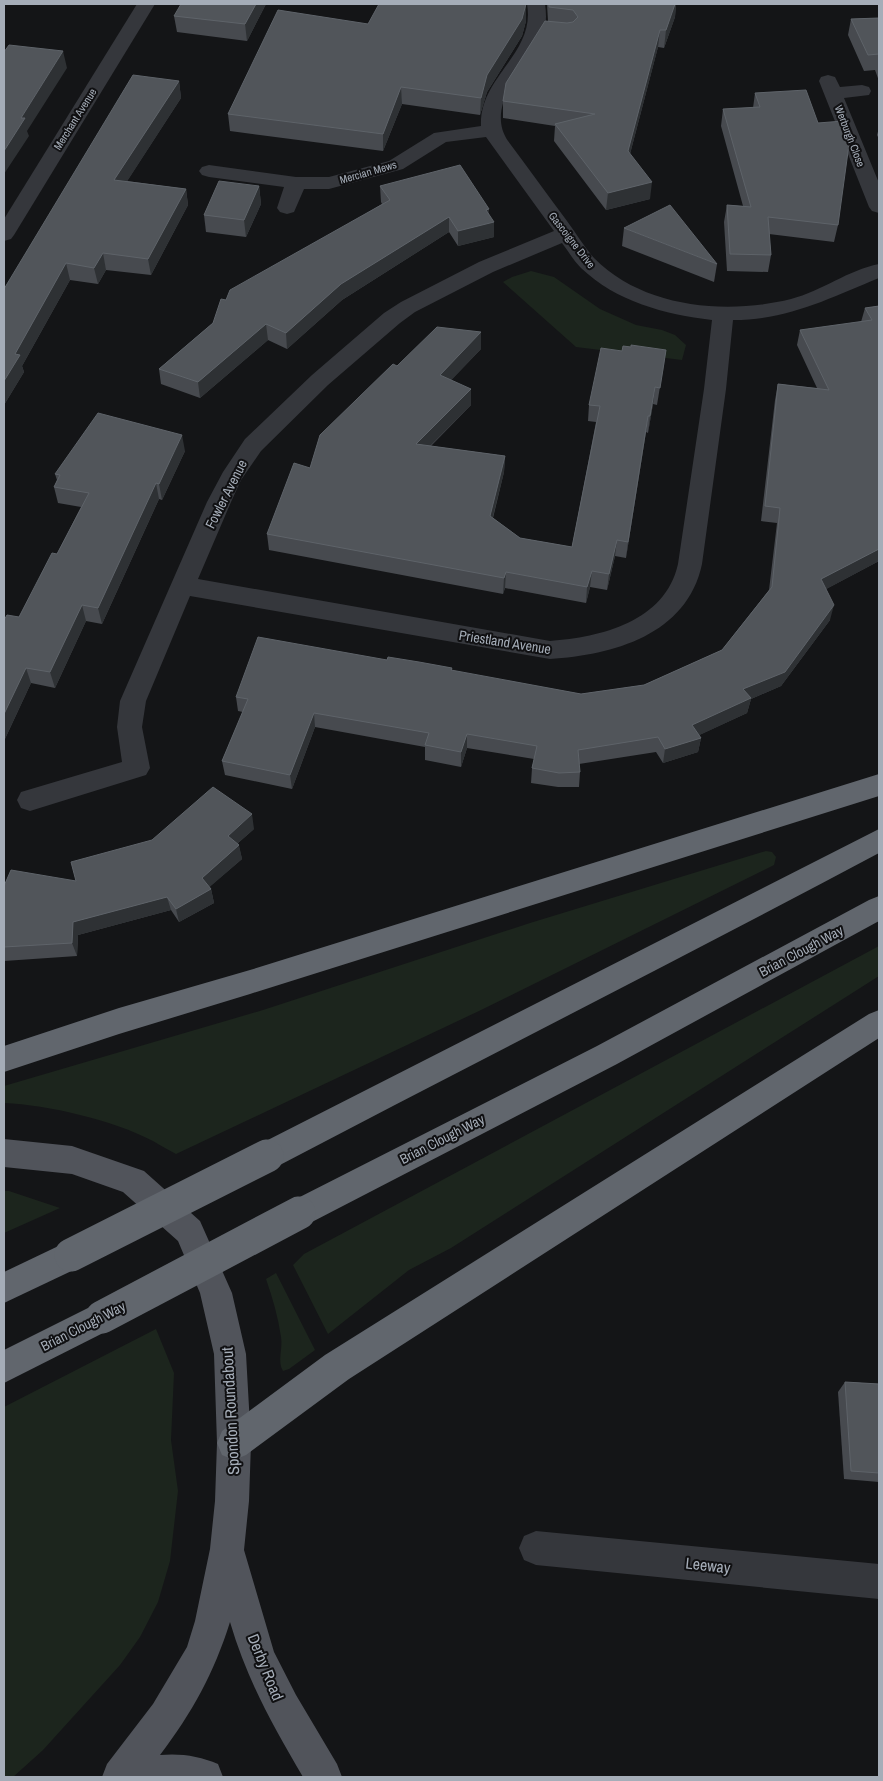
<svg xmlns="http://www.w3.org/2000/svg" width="883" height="1781" viewBox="0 0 883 1781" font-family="'Archivo Narrow',sans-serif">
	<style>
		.green { fill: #1c251d }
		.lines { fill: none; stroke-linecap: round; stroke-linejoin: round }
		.street { fill: #35373c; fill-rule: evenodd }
		.primary { fill: #51545b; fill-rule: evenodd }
		.highway { fill: #61666d; fill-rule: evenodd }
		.highway-bridge { stroke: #61666d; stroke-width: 33 }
		.wall { fill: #474a4f }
		.shaded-wall { fill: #2e3134 }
		.building { fill: #51555a; stroke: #5e6369 }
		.labels { text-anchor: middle; stroke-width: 4; stroke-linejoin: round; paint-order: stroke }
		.far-street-label { font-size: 11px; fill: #a5adb8; stroke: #101012 }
		.street-label { font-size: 14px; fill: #a5adb8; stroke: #101012 }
		.near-street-label { font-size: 16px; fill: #a5adb8; stroke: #101012 }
	</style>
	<rect width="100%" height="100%" fill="#141517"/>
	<!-- green -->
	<g class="green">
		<polygon points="531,271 554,277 600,309 636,325 662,330 675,335 686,345 682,360 576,347 503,282 512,277"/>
		<path d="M766,851L772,852L776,857L774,865L479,1011L176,1154C168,1150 160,1145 153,1141C113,1120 48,1105 4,1103V1086L263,1010L530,923Z"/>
		<polygon points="879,946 879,976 451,1248 409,1270 328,1334 293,1265 304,1254"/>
		<polygon points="4,1191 9,1191 60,1208 4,1233"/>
		<path d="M276,1273L315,1350L289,1369L283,1371C277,1361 283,1349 281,1337C278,1317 273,1299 266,1279Z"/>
		<polygon points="156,1329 174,1373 171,1440 178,1491 170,1561 158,1602 140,1637 120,1665 43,1750 13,1777 4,1777 4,1407"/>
	</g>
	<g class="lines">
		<!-- street -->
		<g class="street">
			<polygon points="137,4 155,4 14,235 11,239 4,241 4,219"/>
			<path d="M527,4H545C547,17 546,28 542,40C523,68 485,107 508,141C528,168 547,194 567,221C576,233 584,247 594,258C643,308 726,315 791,299C822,291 848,270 879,264V278C830,298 788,320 733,320L726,389L702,564C687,635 613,655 550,659L190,596L146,701L142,727L150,768L146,775L30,811L21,808L17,800L21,792L122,762L117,727L120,701L207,502L223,472L245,439L312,375L384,313L401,302L479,262L554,231L486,137L446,142L403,169L329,189H304L294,212L287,214L280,212L277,208L284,187L209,177L202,175L199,171L202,167L209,165L296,177H329L389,161L434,133L481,126C479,76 536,54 527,4ZM562,243C568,251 574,261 581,268C617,302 664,314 712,320L704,389L678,564C665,622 601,637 550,641L198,579L231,502L241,480L261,451L328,385L400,323L415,312L493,272Z"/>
			<polygon points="828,75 835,77 840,87 862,85 869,87 871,91 869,95 844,98 879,183 879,213 872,211 869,207 819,81 821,77"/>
			<polygon points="536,1531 879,1564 879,1599 536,1565 524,1560 519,1548 524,1536"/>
		</g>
		<!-- primary -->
		<path class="primary" d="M4,1139L72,1146L144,1171L200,1221L232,1293L246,1354L251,1443L249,1501L244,1550L274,1652L296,1695L337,1764L342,1777H303C273,1726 247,1680 230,1622C214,1673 192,1713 160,1755C180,1753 200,1756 218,1764L223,1777H102L107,1764L153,1704L187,1647L195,1621L210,1549L215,1501L217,1443L214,1354L200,1293L178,1241L123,1192L72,1174L4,1167Z"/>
		<!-- highway -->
		<g class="highway">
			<polygon points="879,774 879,796 250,994 119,1034 4,1072 4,1046 119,1008 250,970"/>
			<path d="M879,829V853C680,959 478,1061 278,1166L267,1170L256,1166L252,1156L256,1146Z"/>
			<polygon points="879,896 879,921 617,1064 310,1223 299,1228 288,1223 283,1213 288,1203 597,1046 869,900"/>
			<polygon points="879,1010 879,1038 349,1379 246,1455 234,1460 222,1455 217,1443 222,1431 325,1355 869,1014"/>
			<polygon points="71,1240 82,1244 87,1255 82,1266 4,1303 4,1272"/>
			<polygon points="102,1301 113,1306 118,1317 113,1328 4,1383 4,1350"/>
		</g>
		<!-- highway-bridge -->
		<g class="highway-bridge">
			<polyline points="71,1255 267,1156"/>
			<polyline points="102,1317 299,1213"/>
		</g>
	</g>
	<!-- wall -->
	<g class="wall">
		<polygon points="266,4 247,41 177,32 174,16"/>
		<polygon points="547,4 676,4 675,17 664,48 658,47 630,154 650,199 606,210 554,141 555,126 503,118 503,101 548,21"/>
		<polygon points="879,18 879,81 875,70 864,71 848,35 851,19"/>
		<polygon points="526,21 522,36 487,92 480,115 402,104 383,151 230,131 228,114 368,24"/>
		<polygon points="179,81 181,98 127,181 186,189 188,205 151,275 106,270 98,284 70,280 22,366 24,372 4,405 4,289"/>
		<polygon points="755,93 838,225 834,242 769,234 771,255 768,272 727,271 724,222 727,205 743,206 721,126 723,109 753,108"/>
		<polygon points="879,128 879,139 877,135"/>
		<polygon points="259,186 261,204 246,237 206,232 204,215"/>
		<polygon points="380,186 489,214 494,237 458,246 449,232 342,300 287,349 268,340 200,398 161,384 159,369 213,323 226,300 382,204 381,202"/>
		<polygon points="624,228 717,264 714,282 622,246"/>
		<polygon points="879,306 879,561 826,589 830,620 781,686 751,699 747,713 699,735 701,738 698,752 663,763 656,752 579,764 580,772 579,787 558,787 531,783 532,768 534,759 467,748 461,767 425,760 425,747 315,727 292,789 225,775 222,761 243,712 238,711 236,697 387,660 452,668 452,671 581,694 644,685 722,650 769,590 777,523 761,521 775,400 778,384 817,388 797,345 800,330 861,322 865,308"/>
		<polygon points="481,349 451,380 471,405 431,446 505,456 504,472 493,518 520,538 572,547 596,422 588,421 589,405 622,351 666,350 657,405 653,404 648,433 646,432 626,558 615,556 607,590 590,587 586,603 505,588 503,594 269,550 267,534 310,468 397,366"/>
		<polygon points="185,451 162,500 159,499 102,624 86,621 55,688 31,683 4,741 4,620 19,617 57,554 81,507 58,503 54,487 57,480 55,474"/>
		<polygon points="254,829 238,843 242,859 209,887 211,889 214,903 179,922 171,910 78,935 77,956 4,961 4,886 76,881"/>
		<polygon points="845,1382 879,1384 879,1482 844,1479 838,1392"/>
	</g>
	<!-- shaded-wall -->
	<g class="shaded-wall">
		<polygon points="256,4 266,4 247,41 245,24"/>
		<polygon points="526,4 526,21 522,36 487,92 480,115 481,98 487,75"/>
		<polygon points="675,4 676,4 675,17 664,48 666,30"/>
		<polygon points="660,30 658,47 626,169 628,151"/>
		<polygon points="63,51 67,68 27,131 29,136 4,174 4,151 21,118"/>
		<polygon points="179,81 181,98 117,197 114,180"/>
		<polygon points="401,87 402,104 383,151 383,134"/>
		<polygon points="652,182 650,199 606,210 608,193"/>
		<polygon points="259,186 261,204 246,237 244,220"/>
		<polygon points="186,189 188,205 151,275 148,259"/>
		<polygon points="489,209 488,223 494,222 494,237 458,246 458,231 486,210"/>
		<polygon points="449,217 449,232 342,300 287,349 286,333 341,284"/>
		<polygon points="103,253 106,270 98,284 94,268"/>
		<polygon points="66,263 70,280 22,366 24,372 4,405 4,381 15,354"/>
		<polygon points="266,324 268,340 200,398 198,382"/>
		<polygon points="481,332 481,349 440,392 440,375"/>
		<polygon points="666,350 664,366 657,405 660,388"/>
		<polygon points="655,387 653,404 648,433 650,416"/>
		<polygon points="471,389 471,405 416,460 416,444"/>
		<polygon points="648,416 646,432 626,558 628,542"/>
		<polygon points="182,435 185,451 162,500 159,484"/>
		<polygon points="505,456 504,472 489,532 490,516"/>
		<polygon points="156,483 159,499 102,624 98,608"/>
		<polygon points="617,540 615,556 607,590 609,574"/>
		<polygon points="879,549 879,561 817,594 821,579"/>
		<polygon points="592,571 590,587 586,603 587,587"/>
		<polygon points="506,572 505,588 503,594 504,578"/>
		<polygon points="82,605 86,621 55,688 50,672"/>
		<polygon points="834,605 830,620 781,686 751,699 747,713 689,740 692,725 743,689"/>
		<polygon points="26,668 31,683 4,741 4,714"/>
		<polygon points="314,713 315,727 292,789 290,775"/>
		<polygon points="467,734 467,748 461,767 461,752"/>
		<polygon points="701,738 698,752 663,763 665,749"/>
		<polygon points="252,814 254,829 230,850 228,836"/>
		<polygon points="239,845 242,859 205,891 202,878"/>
		<polygon points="211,889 214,903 179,922 176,909"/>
		<polygon points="167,897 171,910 78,935 77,956 72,943 73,922"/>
	</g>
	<!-- building -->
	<g class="building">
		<polygon points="181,4 256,4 245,24 174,16"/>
		<polygon points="379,4 526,4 522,19 487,75 481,98 401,87 383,134 228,114 278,10 368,24"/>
		<polygon points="549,4 675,4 666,30 660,30 628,151 652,182 608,193 555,124 595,114 503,101 506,83 545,21 567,23 573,22 578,17 573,10 549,7"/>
		<polygon points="879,18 879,55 879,54 868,55 851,19"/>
		<polygon points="9,45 63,51 21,118 25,118 4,151 4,52"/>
		<polygon points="133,75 179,81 114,180 186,189 148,259 103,253 94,268 66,263 15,354 20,355 4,381 4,289"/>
		<polygon points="806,90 818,123 843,121 850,137 838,225 768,217 771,255 730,254 727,205 751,207 723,109 760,107 755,93"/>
		<polygon points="460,165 489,209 486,210 494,222 458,231 449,217 341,284 286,333 266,324 198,382 159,369 213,323 221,299 226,300 230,290 390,200 380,186"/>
		<polygon points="219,181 259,186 244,220 204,215"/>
		<polygon points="670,205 717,264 624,228"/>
		<polygon points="879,306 879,549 821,579 834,605 785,672 743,689 751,698 692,725 701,738 665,749 658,737 578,750 580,772 559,773 532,768 537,746 467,734 461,752 425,745 429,733 314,713 290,775 222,761 248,699 236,697 258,637 387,660 388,657 419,662 452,668 451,670 581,694 644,685 722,650 772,587 780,508 765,506 778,384 829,390 800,330 872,320 865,308"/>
		<polygon points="437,327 481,332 440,375 471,389 416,444 505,456 490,516 520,538 572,547 600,406 589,405 601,348 622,351 623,346 631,347 631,345 666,350 660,388 655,387 650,416 648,416 628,542 617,540 609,574 592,571 587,587 506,572 504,578 267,534 294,463 310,468 320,435 393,364 397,366"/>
		<polygon points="98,413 182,435 159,484 156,483 98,608 82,605 50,672 26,668 4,714 4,620 7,615 19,617 52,553 57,554 89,493 54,487 60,475 55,474"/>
		<polygon points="213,787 252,814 228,836 239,845 202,878 211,889 176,909 167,897 73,922 72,943 4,947 4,886 11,870 76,881 71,862 152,840"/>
		<polygon points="845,1382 879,1384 879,1473 851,1471"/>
	</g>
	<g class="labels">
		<!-- far-street labels -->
		<g class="far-street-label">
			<text transform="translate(75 119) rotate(-58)" y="4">Merchant Avenue</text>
			<text transform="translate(850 136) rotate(69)" y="4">Werburgh Close</text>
			<text transform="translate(368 172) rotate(-16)" y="4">Mercian Mews</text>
			<text transform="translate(572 240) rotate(52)" y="4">Gascoigne Drive</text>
		</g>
		<!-- street labels -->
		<g class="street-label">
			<text transform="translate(226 494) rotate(-63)" y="5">Fowler Avenue</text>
			<text transform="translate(505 642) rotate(9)" y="5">Priestland Avenue</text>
			<text transform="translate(801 951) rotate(-28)" y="5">Brian Clough Way</text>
			<text transform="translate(442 1139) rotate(-27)" y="5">Brian Clough Way</text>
			<text transform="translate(83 1326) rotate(-27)" y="5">Brian Clough Way</text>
		</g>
		<!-- near-street labels -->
		<g class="near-street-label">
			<text transform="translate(230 1411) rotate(-93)" y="6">Spondon Roundabout</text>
			<text transform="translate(708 1565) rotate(6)" y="6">Leeway</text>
			<text transform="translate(266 1667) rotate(68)" y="6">Derby Road</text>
		</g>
	</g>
	<!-- border -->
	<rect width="883" height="1781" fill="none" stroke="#a5adb8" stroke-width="10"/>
</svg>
